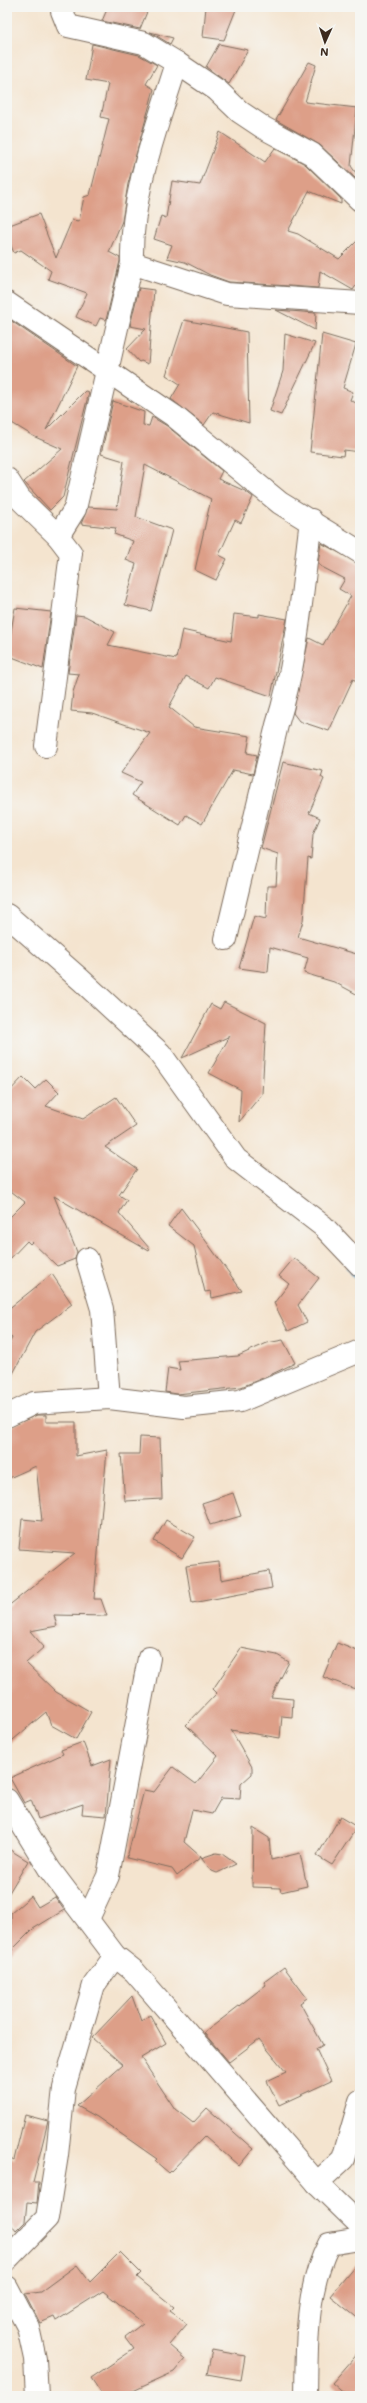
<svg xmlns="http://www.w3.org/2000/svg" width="367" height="2403" viewBox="0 0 367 2403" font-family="Mali,sans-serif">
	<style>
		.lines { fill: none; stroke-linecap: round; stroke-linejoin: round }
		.stream { stroke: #59a7d3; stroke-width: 7 }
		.building { fill: #dd9f88 }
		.minor-casing { stroke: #7c6b5c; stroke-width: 24 }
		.minor { stroke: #fff; stroke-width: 22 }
	</style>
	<rect width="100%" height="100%" fill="#f6f6f2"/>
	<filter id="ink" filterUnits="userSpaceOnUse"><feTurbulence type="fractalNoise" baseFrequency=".025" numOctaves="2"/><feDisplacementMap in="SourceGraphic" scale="8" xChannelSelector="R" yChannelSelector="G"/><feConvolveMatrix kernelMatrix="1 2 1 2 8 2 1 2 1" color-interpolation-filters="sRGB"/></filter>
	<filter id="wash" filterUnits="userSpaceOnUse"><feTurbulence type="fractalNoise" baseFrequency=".012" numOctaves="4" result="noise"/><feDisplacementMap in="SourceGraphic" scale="16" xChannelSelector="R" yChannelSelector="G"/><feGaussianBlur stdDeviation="0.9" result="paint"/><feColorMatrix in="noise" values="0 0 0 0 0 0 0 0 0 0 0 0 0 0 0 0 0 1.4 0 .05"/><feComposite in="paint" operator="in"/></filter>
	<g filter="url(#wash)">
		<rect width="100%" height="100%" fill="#f4e4cf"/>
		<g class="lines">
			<!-- stream -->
			<polyline class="stream" points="350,1268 360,1280"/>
		</g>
		<g id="blocks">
			<!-- building -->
			<g class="building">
				<polygon points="108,7 149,7 140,29 102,21"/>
				<polygon points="206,7 237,7 224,40 203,37"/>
				<polygon points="150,32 173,38 170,44"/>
				<polygon points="92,44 139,55 157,65 146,84 154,89 128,184 122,221 109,252 120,258 120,261 106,320 100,318 96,326 76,317 87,293 48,279 51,271 21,250 14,253 7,236 7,226 39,214 56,258 72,220 79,221 84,197 90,195 109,119 101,117 108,84 86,80"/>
				<polygon points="219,44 248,50 229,84 206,67"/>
				<polygon points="309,62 316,65 305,102 357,108 351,166 358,176 355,178 320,145 276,120"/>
				<polygon points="220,132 265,162 275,148 305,164 341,199 341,204 309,191 288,231 298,234 339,259 360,238 360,280 353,290 320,271 318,288 229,282 210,275 185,262 167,258 172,245 154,239 161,216 166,218 172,181 200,185"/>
				<polygon points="139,288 154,290 148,364 141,361 139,362 127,349 146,329 130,326"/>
				<polygon points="276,310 316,313 315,330"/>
				<polygon points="7,318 77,366 46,430 85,391 89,392 63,497 50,510 24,482 62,449 33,436 7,420"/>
				<polygon points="184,320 247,332 249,423 213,412 204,425 171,399 180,384 166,375"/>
				<polygon points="285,334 315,343 281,415 270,411 283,371"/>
				<polygon points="322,334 356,344 343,388 353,392 350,400 360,405 360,452 344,450 343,456 310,452"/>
				<polygon points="113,401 144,412 143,425 149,426 152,417 167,426 222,471 218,479 245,491 253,497 241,523 235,520 219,555 227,559 216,580 195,570 211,499 145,465 136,517 172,530 151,611 125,605 136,564 126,560 133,541 114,534 116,528 81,524 88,507 117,509 124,461 101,454"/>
				<polygon points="321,543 360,564 360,683 353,679 329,731 299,721 293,713 309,638 323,645 351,596 339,589 345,579 320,566 318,563"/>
				<polygon points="15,608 51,612 43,669 7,655"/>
				<polygon points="234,614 259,617 259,614 287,619 271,696 215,677 209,688 186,676 169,707 194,727 250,736 247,753 257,755 253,774 233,770 202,824 186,815 180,825 132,795 141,782 121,773 150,733 92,713 71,711 73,692 79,674 68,673 76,615 85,616 115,632 108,645 176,659 182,630 231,641"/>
				<polygon points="283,762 323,771 321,777 324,779 309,813 320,818 313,834 311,859 308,858 303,921 298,937 360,955 360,996 334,982 304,973 308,958 270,947 268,972 239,968 254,916 266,919 267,886 276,886 278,854 261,848"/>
				<polygon points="224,1002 266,1023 262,1094 239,1122 241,1090 209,1073 230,1036 182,1058 211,1004 220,1009"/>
				<polygon points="23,1077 35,1089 46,1079 59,1092 46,1106 83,1119 116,1097 136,1126 105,1147 137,1169 119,1195 127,1200 119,1213 150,1249 149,1251 54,1196 77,1252 75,1259 57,1266 32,1242 30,1244 27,1241 7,1262 7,1220 25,1202 7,1188 7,1094"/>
				<polygon points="181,1208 203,1237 242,1291 212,1298 211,1291 205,1292 194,1246 168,1226"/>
				<polygon points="294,1258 319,1278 298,1305 307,1322 288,1331 274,1303 289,1284 279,1276"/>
				<polygon points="52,1274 72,1304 35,1332 7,1385 7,1347 12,1338 7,1334 7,1310"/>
				<polygon points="283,1340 295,1363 268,1376 241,1387 177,1394 165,1392 168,1368 180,1370 178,1361 238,1356 267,1343"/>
				<polygon points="37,1415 46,1415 46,1422 76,1422 76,1456 107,1450 94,1599 101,1599 107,1616 54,1615 57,1626 30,1631 44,1647 26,1663 56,1692 91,1712 76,1739 51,1725 46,1712 7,1745 7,1607 75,1553 19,1549 22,1519 42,1521 36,1466 7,1479 7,1428"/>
				<polygon points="140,1437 160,1438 162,1499 125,1501 121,1454 139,1454"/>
				<polygon points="233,1493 241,1516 210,1525 202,1503"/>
				<polygon points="166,1520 195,1537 182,1558 154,1541"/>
				<polygon points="219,1562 221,1580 269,1571 272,1588 192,1603 186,1566"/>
				<polygon points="337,1643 360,1652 360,1675 355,1689 323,1677"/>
				<polygon points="241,1648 277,1655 289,1662 271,1697 293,1699 292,1717 282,1716 280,1738 231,1730 252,1767 252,1774 241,1784 240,1799 221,1798 212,1814 192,1810 184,1842 201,1857 177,1876 172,1869 127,1858 144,1790 154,1792 173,1767 196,1784 218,1756 186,1725 217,1693 213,1689"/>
				<polygon points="83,1742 92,1766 111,1759 106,1816 82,1814 83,1804 38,1819 31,1800 24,1803 10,1778 63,1754 61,1750"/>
				<polygon points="340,1817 357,1827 332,1865 317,1856"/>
				<polygon points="253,1828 269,1838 271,1860 300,1853 307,1886 281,1892 280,1888 252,1887"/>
				<polygon points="7,1848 28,1861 7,1896"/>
				<polygon points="216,1853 222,1854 236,1864 217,1873 212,1871 201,1858"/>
				<polygon points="31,1896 38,1907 55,1897 64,1910 33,1929 7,1955 7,1926 11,1925 11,1913"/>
				<polygon points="284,1967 307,1998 300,2003 323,2045 316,2049 331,2081 279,2105 267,2081 286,2072 259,2039 229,2062 204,2033 266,1985 264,1982"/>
				<polygon points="132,1996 141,2021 150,2015 166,2043 141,2058 175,2109 193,2123 207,2108 253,2149 239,2166 205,2136 169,2173 155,2161 157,2159 97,2117 77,2106 123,2065 92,2038"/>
				<polygon points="25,2115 48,2121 33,2182 39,2182 37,2203 27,2202 25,2222 16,2231 7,2219 7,2156 14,2160"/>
				<polygon points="120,2252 141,2273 137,2277 174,2307 170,2311 187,2324 169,2345 185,2359 174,2372 121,2396 103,2396 91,2378 134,2349 125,2337 143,2323 103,2291 56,2321 54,2317 40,2323 25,2294 40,2292 77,2265 90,2282"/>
				<polygon points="360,2260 360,2320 330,2296"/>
				<polygon points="212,2350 245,2356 241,2380 207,2374"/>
				<polygon points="360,2351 360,2396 347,2396 332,2383"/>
			</g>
		</g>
	</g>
	<g filter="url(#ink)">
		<use href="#blocks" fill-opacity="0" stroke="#7c6b5c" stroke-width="1"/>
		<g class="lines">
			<!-- minor casing -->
			<g class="minor-casing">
				<g id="minor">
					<polyline points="62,7 62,11 68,26 144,43 177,63 217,90 240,112 264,128 312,154 360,200"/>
					<polyline points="132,263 227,294 360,303"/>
					<polyline points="7,303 174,416 280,503 360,552"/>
					<polyline points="7,479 20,499 58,536"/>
					<path d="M46,746L71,553L58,536L75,509L132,263C130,195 157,127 177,63"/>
					<polyline points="7,915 81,980 160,1053 236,1159 323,1226 360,1265"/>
					<path d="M226,939L277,725C298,659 302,589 311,520"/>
					<polyline points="87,1259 102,1309 109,1398"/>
					<polyline points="7,1416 34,1403 109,1398 184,1407 240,1401 360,1351"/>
					<polyline points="7,1800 50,1870 115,1956 134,1971 317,2183 360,2225"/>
					<polyline points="88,1919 108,1876 149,1658"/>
					<polyline points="317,2183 343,2159 360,2101"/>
					<polyline points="7,2259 47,2218 57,2155 64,2088 94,1985 115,1956"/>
					<polyline points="7,2287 28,2327 35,2359 37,2396"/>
					<path d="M306,2396C307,2346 305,2290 329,2244L360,2239"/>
				</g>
			</g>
			<!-- minor -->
			<use href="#minor" class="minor"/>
		</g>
	</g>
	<!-- margin -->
	<rect width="367" height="2403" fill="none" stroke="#f6f6f2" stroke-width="24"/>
	<!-- north arrow -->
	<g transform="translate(325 42) rotate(183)" stroke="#f6f6f2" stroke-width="3" paint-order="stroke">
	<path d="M0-3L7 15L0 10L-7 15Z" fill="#3b2a1e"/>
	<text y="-6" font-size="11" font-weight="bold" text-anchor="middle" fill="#3b2a1e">N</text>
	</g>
</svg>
